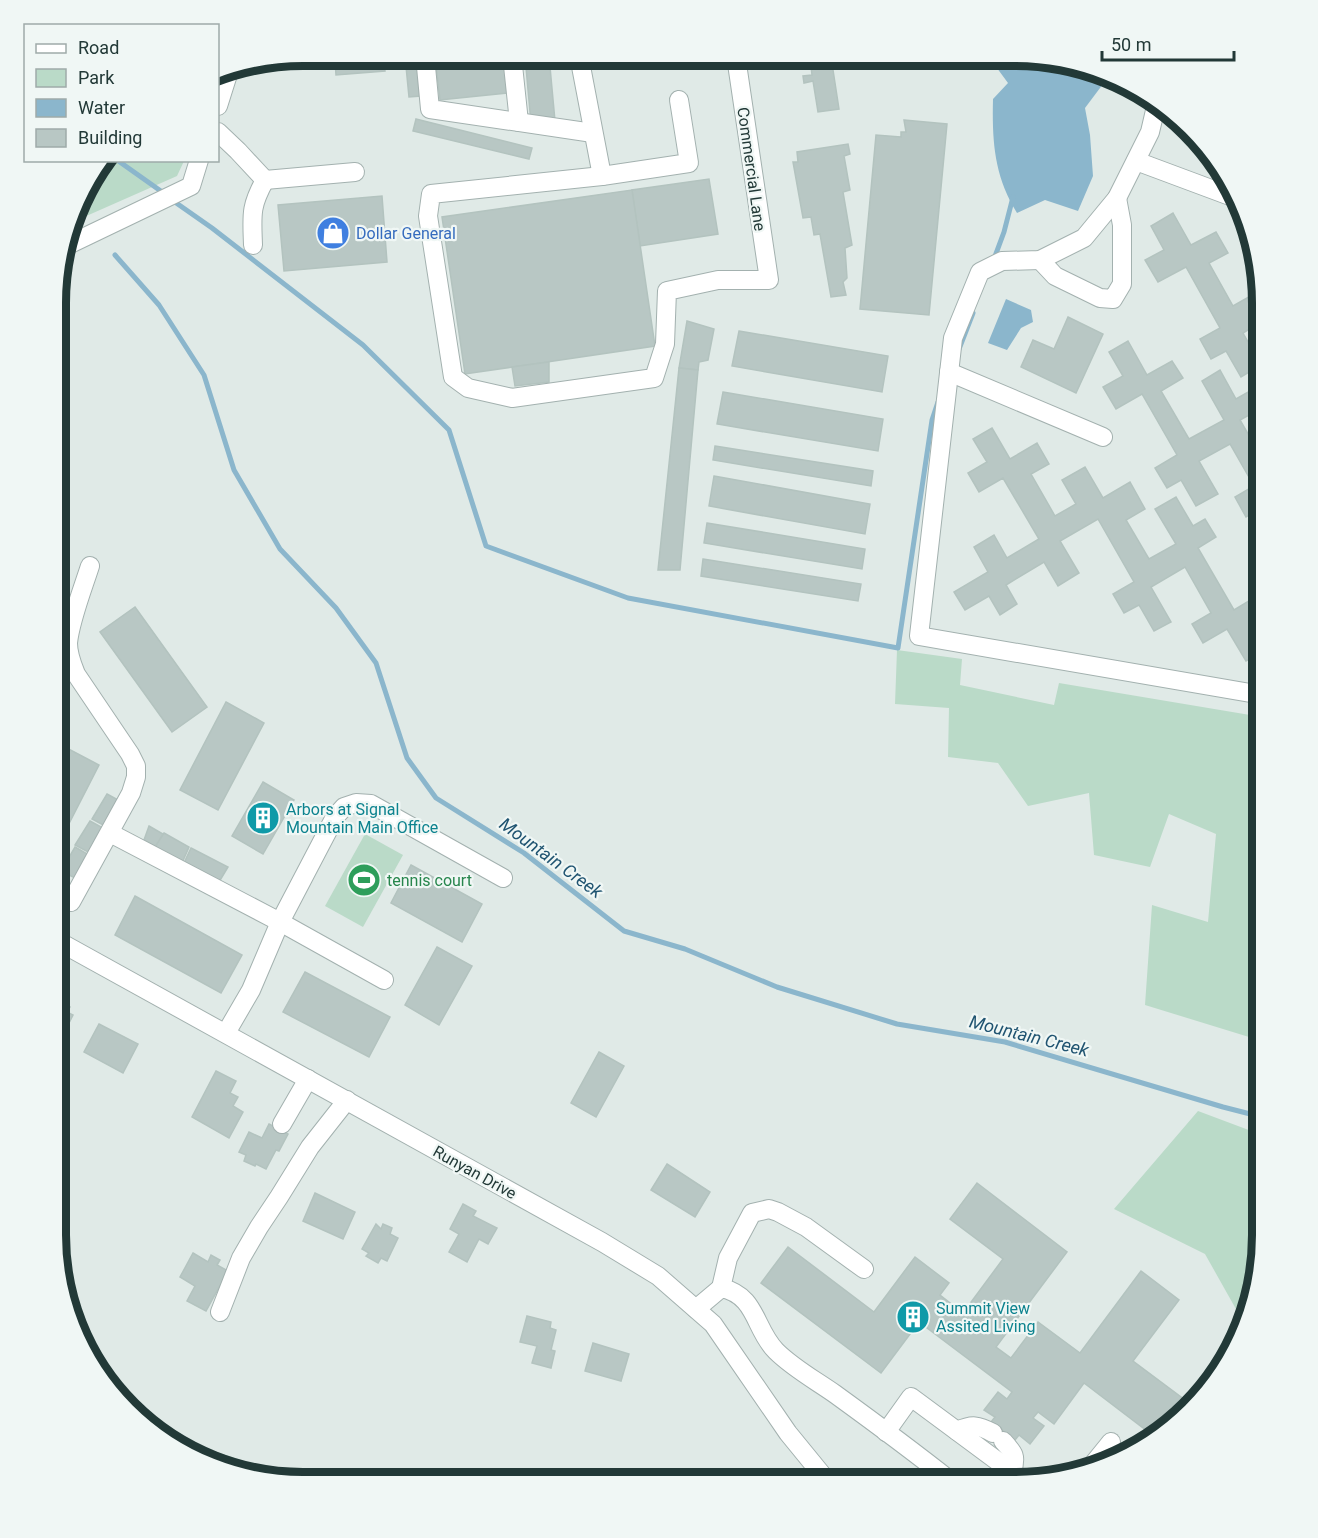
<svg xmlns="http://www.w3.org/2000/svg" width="1318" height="1538" viewBox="0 0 1318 1538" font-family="Roboto,sans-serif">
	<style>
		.green { fill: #badac8 }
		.water { fill: #8bb6cc }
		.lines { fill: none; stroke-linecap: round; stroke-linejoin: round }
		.stream { stroke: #8bb6cc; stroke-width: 5 }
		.building { fill: #b8c7c4; stroke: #b3c3bf; stroke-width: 1.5 }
		.minor-casing { stroke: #a3b1af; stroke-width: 20 }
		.minor { stroke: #fff; stroke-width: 18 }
		.labels { text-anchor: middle; stroke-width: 4.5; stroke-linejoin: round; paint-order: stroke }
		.street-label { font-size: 16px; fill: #223937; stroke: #f0f7f5 }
		.shop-label { font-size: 16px; fill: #366cbe; stroke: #f0f7f5; text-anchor: start }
		.culture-label { font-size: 16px; fill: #0d838f; stroke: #f0f7f5; text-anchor: start }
		.leisure-label { font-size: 16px; fill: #27864d; stroke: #f0f7f5; text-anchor: start }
		.water-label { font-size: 18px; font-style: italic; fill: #205471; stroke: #f0f7f5 }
		.rim { fill: none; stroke: #223937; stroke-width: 8 }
	</style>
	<rect width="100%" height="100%" fill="#e0eae7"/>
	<!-- green -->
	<g class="green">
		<polygon points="104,161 104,160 184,161 177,176 75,221 89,180"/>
		<polygon points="897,650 962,659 960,685 1054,705 1059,683 1262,717 1262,1041 1145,1005 1152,905 1208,922 1216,834 1169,814 1150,867 1094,855 1089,793 1028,806 998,763 948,757 949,708 895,704"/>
		<polygon points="365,834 403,855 363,927 325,906"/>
		<polygon points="1198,1111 1262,1135 1262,1251 1241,1318 1205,1254 1114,1209"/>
		<polygon points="156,1432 308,1482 287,1482 179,1449"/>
	</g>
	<!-- water -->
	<g class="water">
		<path d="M999,58H1047L1106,80L1085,108L1090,135L1093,176L1078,211L1045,200L1017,213C994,176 992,141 993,99L1008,83L994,64Z"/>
		<polygon points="1006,299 1031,310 1033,322 1021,328 1007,350 988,343"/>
	</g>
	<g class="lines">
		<!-- stream -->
		<g class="stream">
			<polyline points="117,160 165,194"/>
			<polyline points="172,200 212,228 363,345 449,430 486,546 628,598 898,648 932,420 938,402"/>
			<polyline points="115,255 159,305 204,375 234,470 280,549 336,608 376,663 407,758 436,798 524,853 624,931 685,949 777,987 897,1024 1005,1042 1223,1107 1262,1117"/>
			<polyline points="994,259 1004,232 1013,197"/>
			<polyline points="959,349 973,313"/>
		</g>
	</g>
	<!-- building -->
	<g class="building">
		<polygon points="348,56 383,56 385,71 336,75 335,60 349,59"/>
		<polygon points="405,56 417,56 421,96 409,97"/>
		<polygon points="435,56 503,56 507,93 440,100"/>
		<polygon points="525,56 549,56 555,121 531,123"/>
		<polygon points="810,57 831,57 839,109 818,112 813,81 804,83 803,76 812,75"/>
		<polygon points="416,119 532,148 529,159 413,131"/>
		<polygon points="904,120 947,124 929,315 860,309 876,135 901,137 901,132 906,132"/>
		<polygon points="848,144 850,154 844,156 850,190 843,192 852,245 845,248 847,278 843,282 846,295 831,297 820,234 814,235 811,217 803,218 793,162 798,162 797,152"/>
		<polygon points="709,179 718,234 640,246 632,190"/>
		<polygon points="632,190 655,346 465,374 442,217"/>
		<polygon points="382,196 387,262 284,271 278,205"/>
		<polygon points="1173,213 1191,245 1216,232 1228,253 1209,263 1233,306 1261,290 1262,321 1243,333 1261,365 1241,377 1226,351 1211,359 1200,339 1220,328 1186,267 1158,282 1145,260 1164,250 1151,226"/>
		<polygon points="1255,249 1260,282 1244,255"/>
		<polygon points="1068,317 1103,334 1076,393 1021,367 1033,340 1054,349"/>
		<polygon points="687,321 714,329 708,360 699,362 698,370 679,368"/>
		<polygon points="739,331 888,356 882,392 732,366"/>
		<polygon points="1128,341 1147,375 1172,361 1183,378 1161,391 1189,439 1224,420 1202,381 1220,370 1236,399 1250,391 1260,409 1240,420 1262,458 1262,507 1246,517 1235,497 1254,486 1230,444 1199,461 1218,494 1196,506 1181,480 1167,488 1155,468 1177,455 1142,394 1116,409 1103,387 1123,376 1109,352"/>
		<polygon points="549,362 549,382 515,386 512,367"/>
		<polygon points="679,368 698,370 680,570 658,570"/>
		<polygon points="723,392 883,419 878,451 717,424"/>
		<polygon points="992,428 1010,459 1037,443 1049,464 1031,474 1055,516 1076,504 1062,480 1085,467 1103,498 1130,482 1145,509 1126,520 1149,559 1176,544 1155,509 1176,497 1193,526 1205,519 1216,537 1198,548 1234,610 1262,593 1262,621 1252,627 1262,645 1262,652 1246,661 1227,629 1203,643 1192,624 1211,613 1185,567 1151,587 1171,622 1154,631 1139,605 1124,613 1113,594 1134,582 1098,519 1060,541 1079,573 1058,586 1044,562 1006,585 1017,604 1000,615 989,596 965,610 954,592 988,572 974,547 994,535 1007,558 1039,539 1003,478 979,492 968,473 987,462 973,439"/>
		<polygon points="715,446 873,471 871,486 713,460"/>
		<polygon points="714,476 870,504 865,534 709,506"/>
		<polygon points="707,523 865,549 862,569 704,543"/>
		<polygon points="703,559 861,584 858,601 701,576"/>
		<polygon points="135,607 207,707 172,732 100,632"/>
		<polygon points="226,702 264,723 218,810 180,790"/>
		<polygon points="59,744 99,765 56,849 57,748"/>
		<polygon points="263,782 294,800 263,854 232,836"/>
		<polygon points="107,794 120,801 105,826 92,819"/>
		<polygon points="90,821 103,828 90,853 75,845"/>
		<polygon points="149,826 163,834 156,847 144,840"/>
		<polygon points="164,833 189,847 182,863 155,847"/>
		<polygon points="75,847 89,855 75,878 61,871"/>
		<polygon points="191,848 228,867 219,882 184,863"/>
		<polygon points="411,865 482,904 462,942 391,903"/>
		<polygon points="135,896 242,955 221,993 115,935"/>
		<polygon points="437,947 472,966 439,1025 405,1005"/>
		<polygon points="305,972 390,1017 369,1057 283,1012"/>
		<polygon points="64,1003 70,1007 67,1012 73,1015 62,1037 56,1034 56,1006 61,1009"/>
		<polygon points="99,1024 138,1044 123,1073 84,1052"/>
		<polygon points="599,1052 624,1066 596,1117 571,1103"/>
		<polygon points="216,1071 236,1081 230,1093 238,1097 233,1106 243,1112 229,1138 192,1117"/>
		<polygon points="269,1124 288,1134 279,1151 276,1150 266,1169 256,1164 255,1166 244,1161 246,1155 239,1152 249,1132 262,1138"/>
		<polygon points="667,1164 710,1192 695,1217 651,1190"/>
		<polygon points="977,1183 1067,1252 996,1347 1011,1358 1038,1322 1080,1353 1141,1271 1179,1300 1133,1361 1193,1406 1190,1410 1155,1437 1084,1383 1054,1424 1038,1412 1033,1418 1044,1426 1030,1444 1019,1435 1015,1440 991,1422 995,1417 984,1410 998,1392 1007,1399 1012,1392 919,1322 881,1373 761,1283 788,1247 874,1312 915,1257 949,1283 940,1295 963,1313 1003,1259 950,1219"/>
		<polygon points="315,1193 355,1212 343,1239 303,1221"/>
		<polygon points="463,1204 476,1211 473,1216 497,1228 488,1244 479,1239 467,1262 449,1252 459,1234 450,1229"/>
		<polygon points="376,1224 381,1229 383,1224 392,1228 390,1234 398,1238 387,1261 381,1258 378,1263 366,1256 369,1253 362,1249"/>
		<polygon points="193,1253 208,1262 211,1255 220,1260 217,1265 228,1271 206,1311 187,1301 195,1286 180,1277"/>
		<polygon points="527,1316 551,1322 550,1328 556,1330 551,1350 555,1351 551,1368 532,1363 537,1346 520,1342"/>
		<polygon points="593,1343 629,1354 621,1381 585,1371"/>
	</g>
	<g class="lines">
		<!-- minor casing -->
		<g class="minor-casing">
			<g id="minor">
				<polyline points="425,56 430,109 593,133"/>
				<polyline points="512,56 519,122"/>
				<polyline points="579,56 602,176 689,163 679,100"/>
				<polyline points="1157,102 1150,132 1117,198 1084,238 1040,260 1002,261 980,272 953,338 919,636 1262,695"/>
				<polyline points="218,106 230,68"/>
				<path d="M218,132L238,151L265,180C250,207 252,215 253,245"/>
				<polyline points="1136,161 1238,199"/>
				<polyline points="602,176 431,194 428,216 453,377 468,388 512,398 654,378 665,344 667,291 718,280 769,280 736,57"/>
				<polyline points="265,180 355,172"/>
				<polyline points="66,246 191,186 199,160"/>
				<polyline points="1040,260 1055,276 1100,298 1113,299 1122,284 1122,225 1117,198"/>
				<polyline points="949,372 1103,437"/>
				<polyline points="110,833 280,922 384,980"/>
				<path d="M71,902L131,793L136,777V766L130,754L76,674C72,664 68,655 68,643C70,621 83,588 90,566"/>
				<polyline points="56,940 602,1242 658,1276 713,1324 788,1433 828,1482"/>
				<polyline points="226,1033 251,990 280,922 335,817 344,807 356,803 371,804 503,878"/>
				<polyline points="282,1124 308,1079"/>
				<polyline points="721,1288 728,1258 752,1213 769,1209 778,1212 806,1227 864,1269"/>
				<path d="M696,1309L721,1288C757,1295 754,1329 776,1351C793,1368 815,1380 835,1394C875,1423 914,1452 952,1482"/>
				<polyline points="220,1312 241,1258 259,1227 279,1197 310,1147 347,1100"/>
				<path d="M957,1431C972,1424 978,1425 993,1433"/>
				<polyline points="886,1432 911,1397 1023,1480"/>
				<path d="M1003,1441C1014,1453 1017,1456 1012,1472"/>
				<polyline points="1094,1463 1111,1442"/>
			</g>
		</g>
		<!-- minor -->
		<use href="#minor" class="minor"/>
	</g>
	<!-- icons -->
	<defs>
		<g id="shop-disc" transform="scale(1.725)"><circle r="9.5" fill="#3f7fe0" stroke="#f0f7f5"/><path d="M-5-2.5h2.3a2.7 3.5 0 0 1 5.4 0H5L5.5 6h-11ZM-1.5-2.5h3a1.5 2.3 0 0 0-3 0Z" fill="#fff"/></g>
		<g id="building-disc" transform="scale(1.725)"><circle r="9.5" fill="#0f9aa8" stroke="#f0f7f5"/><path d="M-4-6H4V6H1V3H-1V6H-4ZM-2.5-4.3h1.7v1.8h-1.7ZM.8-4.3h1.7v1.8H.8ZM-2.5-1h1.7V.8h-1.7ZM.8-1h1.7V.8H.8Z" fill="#fff"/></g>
		<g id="stadium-disc" transform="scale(1.725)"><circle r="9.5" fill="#2e9e5b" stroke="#f0f7f5"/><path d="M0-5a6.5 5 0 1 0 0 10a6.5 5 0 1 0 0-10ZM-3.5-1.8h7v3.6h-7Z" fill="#fff"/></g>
	</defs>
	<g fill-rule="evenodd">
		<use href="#shop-disc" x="333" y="233"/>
		<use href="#building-disc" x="263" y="818"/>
		<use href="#stadium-disc" x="364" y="880"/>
		<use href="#building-disc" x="913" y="1317"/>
	</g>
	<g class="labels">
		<!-- street labels -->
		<g class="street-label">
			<text transform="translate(752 169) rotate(82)" y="6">Commercial Lane</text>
			<text transform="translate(475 1172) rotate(29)" y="6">Runyan Drive</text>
		</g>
		<!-- shop labels -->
		<g class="shop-label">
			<text x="356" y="239">Dollar General</text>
		</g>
		<!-- culture labels -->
		<g class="culture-label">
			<text x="286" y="815">Arbors at Signal<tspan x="286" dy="18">Mountain Main Office</tspan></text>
			<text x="936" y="1314">Summit View<tspan x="936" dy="18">Assited Living</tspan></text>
		</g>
		<!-- leisure labels -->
		<g class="leisure-label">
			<text x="387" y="886">tennis court</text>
		</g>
		<!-- water labels -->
		<g class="water-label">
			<text transform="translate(551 858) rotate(36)" y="6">Mountain Creek</text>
			<text transform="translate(1029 1036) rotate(14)" y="6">Mountain Creek</text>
		</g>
	</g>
	<!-- crop -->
	<path d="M0 0H1318V1538H0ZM303 66H1015A237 237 0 0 1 1252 303V1235A237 237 0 0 1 1015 1472H303A237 237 0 0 1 66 1235V303A237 237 0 0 1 303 66Z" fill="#f0f7f5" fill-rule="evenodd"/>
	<path class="rim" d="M303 66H1015A237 237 0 0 1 1252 303V1235A237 237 0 0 1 1015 1472H303A237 237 0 0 1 66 1235V303A237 237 0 0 1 303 66Z"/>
	<!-- legend -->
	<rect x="24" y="24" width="195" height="138" fill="#f0f7f5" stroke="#9eaba9" stroke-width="1.5"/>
	<rect x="36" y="44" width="30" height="9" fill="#ffffff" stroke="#9eaba9" stroke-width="1.5"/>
	<text x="78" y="54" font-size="18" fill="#223937">Road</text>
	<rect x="36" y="69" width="30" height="18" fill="#badac8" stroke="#9eaba9" stroke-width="1.5"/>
	<text x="78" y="84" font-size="18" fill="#223937">Park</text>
	<rect x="36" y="99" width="30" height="18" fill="#8bb6cc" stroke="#9eaba9" stroke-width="1.5"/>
	<text x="78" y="114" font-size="18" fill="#223937">Water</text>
	<rect x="36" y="129" width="30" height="18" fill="#b8c7c4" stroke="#9eaba9" stroke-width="1.5"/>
	<text x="78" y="144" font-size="18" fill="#223937">Building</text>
	<!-- scale -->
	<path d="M1102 51v9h132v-9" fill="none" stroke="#223937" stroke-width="3"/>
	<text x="1111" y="51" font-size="18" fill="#223937" stroke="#f0f7f5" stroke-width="4.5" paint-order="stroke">50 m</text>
</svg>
